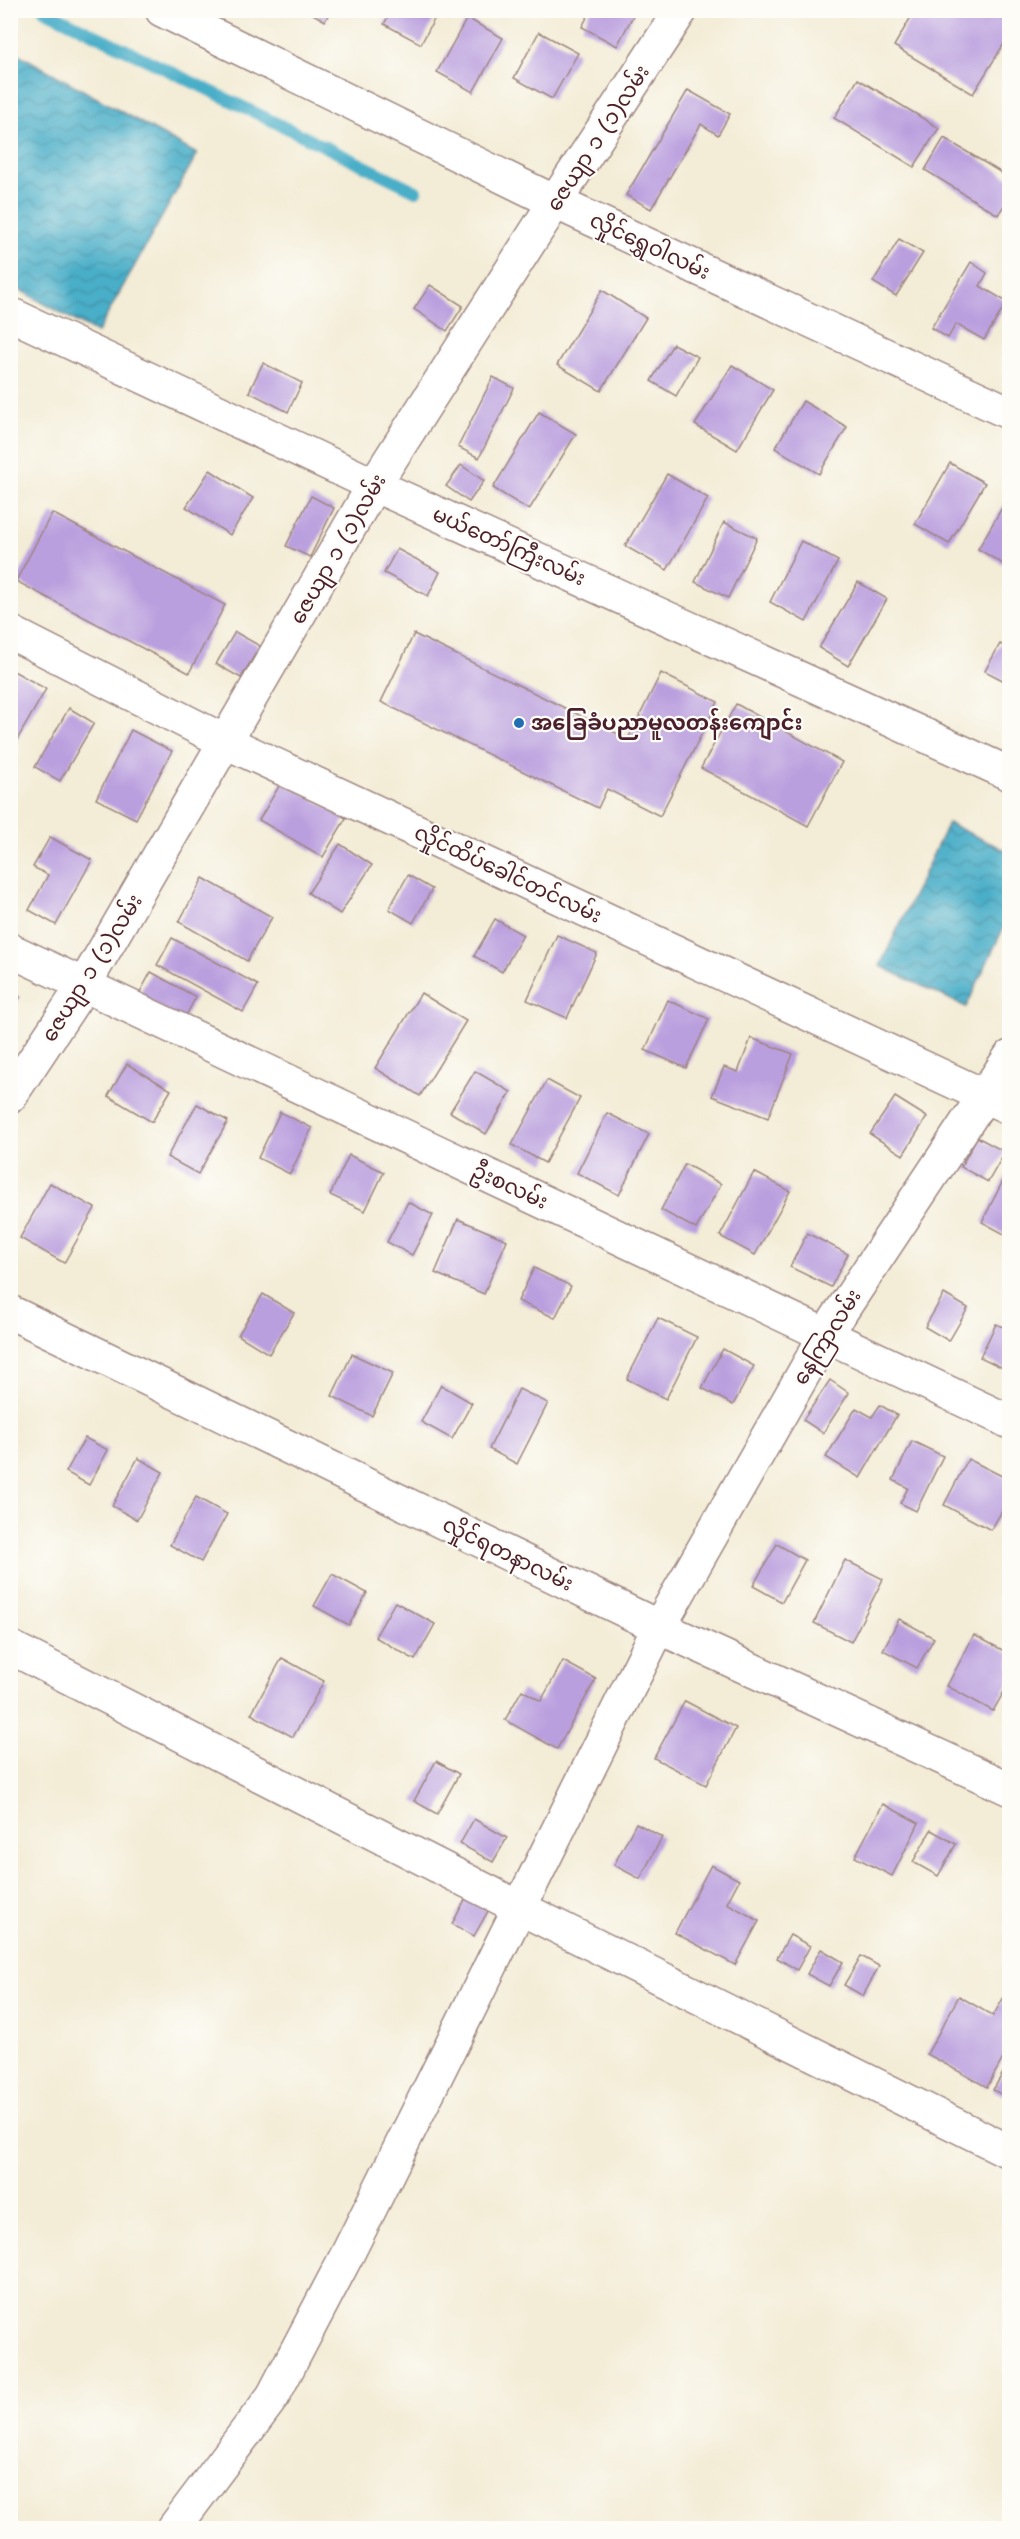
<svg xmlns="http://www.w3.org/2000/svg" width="1020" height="2539" viewBox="0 0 1020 2539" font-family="'Shantell Sans','Noto Sans Myanmar',sans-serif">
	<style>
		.water { fill: url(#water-waves); stroke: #49667a; stroke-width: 1.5 }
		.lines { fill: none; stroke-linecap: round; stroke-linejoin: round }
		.stream { stroke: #48aec8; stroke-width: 12 }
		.building { fill: #ba9fde }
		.minor-casing { stroke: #9e8680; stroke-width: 36 }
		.minor { stroke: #fff; stroke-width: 33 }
		.poi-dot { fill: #1f6fb2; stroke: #fdfcf7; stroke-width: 2 }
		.labels { text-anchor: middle; stroke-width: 4.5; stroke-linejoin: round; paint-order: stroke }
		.street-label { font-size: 21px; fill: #4a1f2b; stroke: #fdfcf7 }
		.poi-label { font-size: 21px; font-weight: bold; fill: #4a1f2b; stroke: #fdfcf7; text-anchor: start }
	</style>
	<defs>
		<pattern id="water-waves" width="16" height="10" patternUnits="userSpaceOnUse" patternTransform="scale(1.5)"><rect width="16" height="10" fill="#48aec8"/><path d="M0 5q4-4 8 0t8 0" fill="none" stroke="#3e8da3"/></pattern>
	</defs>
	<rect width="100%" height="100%" fill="#fdfcf7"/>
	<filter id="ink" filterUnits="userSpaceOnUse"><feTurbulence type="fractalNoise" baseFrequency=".0167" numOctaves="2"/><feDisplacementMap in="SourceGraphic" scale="12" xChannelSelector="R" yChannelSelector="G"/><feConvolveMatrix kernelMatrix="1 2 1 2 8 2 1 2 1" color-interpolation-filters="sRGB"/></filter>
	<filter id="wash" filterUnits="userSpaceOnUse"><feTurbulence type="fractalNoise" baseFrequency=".008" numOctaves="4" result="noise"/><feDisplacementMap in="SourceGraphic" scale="24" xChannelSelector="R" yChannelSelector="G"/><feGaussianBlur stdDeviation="1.35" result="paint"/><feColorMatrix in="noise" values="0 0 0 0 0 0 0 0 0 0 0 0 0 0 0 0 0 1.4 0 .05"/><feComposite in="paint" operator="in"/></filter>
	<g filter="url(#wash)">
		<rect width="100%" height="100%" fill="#f3ecd6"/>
		<!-- water -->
		<g class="water">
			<polygon points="11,50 197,154 97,333 11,285"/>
			<polygon points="948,823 1009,852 1009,916 966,1007 880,966"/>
		</g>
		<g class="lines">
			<!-- stream -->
			<polyline class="stream" points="44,10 416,191"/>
		</g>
		<g id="blocks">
			<!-- building -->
			<g class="building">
				<polygon points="306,10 331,10 325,21"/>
				<polygon points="392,10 439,10 421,44 384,24"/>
				<polygon points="591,10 636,10 617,46 582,27"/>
				<polygon points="915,10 1010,10 1010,34 973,94 894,46"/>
				<polygon points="467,18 503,38 473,92 437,72"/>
				<polygon points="539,32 578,53 552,99 514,78"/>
				<polygon points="858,79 939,128 914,167 834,118"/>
				<polygon points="688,90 730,114 718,135 701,124 651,209 626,195"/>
				<polygon points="944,138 1010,178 1010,196 998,215 925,170"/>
				<polygon points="899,239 923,253 896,296 873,282"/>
				<polygon points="971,262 987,273 980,286 1007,302 984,340 956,324 948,338 931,328"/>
				<polygon points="430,285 463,306 447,331 414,309"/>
				<polygon points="602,290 646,318 601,391 557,365"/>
				<polygon points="673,344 698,357 676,396 651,381"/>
				<polygon points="263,363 302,383 288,412 249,392"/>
				<polygon points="732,365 773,390 737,450 695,425"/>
				<polygon points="493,377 514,388 479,458 458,447"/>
				<polygon points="803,401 847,427 819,474 775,448"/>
				<polygon points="539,412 576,434 529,510 493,488"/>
				<polygon points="950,463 985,483 949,544 915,524"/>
				<polygon points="461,465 484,481 469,502 446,486"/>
				<polygon points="210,470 253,498 230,535 186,507"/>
				<polygon points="667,474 708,498 667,570 625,546"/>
				<polygon points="1010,494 1010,564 1008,567 978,549"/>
				<polygon points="311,496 334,508 310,557 286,546"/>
				<polygon points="52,513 225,605 189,673 16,581"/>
				<polygon points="724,522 757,538 728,598 695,582"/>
				<polygon points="801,541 838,561 806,622 770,602"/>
				<polygon points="397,549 440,572 428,596 384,573"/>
				<polygon points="858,582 887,599 848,666 819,648"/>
				<polygon points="235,632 260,646 241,678 216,664"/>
				<polygon points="414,634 628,739 661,673 718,702 660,816 607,789 598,808 381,702"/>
				<polygon points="1000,644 1010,649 1010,684 985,671"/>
				<polygon points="10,669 46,689 10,752"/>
				<polygon points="736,704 842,762 808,826 701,768"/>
				<polygon points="69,708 94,723 60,781 35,767"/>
				<polygon points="131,730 172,751 136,819 96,799"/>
				<polygon points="282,781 346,818 323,857 259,820"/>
				<polygon points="50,837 92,860 56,925 29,910 48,875 33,867"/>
				<polygon points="340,844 372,865 340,914 308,893"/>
				<polygon points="408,875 432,889 413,923 389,909"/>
				<polygon points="203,878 272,917 247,961 179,922"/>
				<polygon points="495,919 523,935 502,972 474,956"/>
				<polygon points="557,935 597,953 567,1018 527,1000"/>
				<polygon points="172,938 258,985 243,1012 157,965"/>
				<polygon points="151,972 196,997 183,1021 138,996"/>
				<polygon points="10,992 20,997 10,1015"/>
				<polygon points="421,993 466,1021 420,1096 375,1068"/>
				<polygon points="668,1000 709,1019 686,1068 645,1050"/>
				<polygon points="751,1038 793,1054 768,1118 712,1096 724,1067 738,1072"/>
				<polygon points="127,1064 171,1090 152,1122 108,1096"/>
				<polygon points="475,1071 511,1092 486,1134 450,1112"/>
				<polygon points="547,1080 580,1098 545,1163 512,1145"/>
				<polygon points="895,1097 927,1117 903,1155 870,1134"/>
				<polygon points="197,1104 228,1121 198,1174 167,1157"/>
				<polygon points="280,1112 312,1128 290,1174 258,1158"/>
				<polygon points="607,1113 649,1134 619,1195 577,1173"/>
				<polygon points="977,1137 1005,1152 988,1182 961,1167"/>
				<polygon points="349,1155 384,1172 365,1211 330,1195"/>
				<polygon points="685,1164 721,1184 696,1229 661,1210"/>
				<polygon points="1010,1167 1010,1228 1006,1235 982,1222"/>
				<polygon points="754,1172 790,1191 755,1255 720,1236"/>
				<polygon points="50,1183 95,1208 64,1263 20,1238"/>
				<polygon points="408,1202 433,1215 412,1255 387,1242"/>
				<polygon points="458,1219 507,1240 484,1294 435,1273"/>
				<polygon points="807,1233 848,1254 831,1287 790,1267"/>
				<polygon points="534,1268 571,1286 555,1318 518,1301"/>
				<polygon points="263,1294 294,1313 269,1354 238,1335"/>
				<polygon points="944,1294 968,1308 949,1341 925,1327"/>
				<polygon points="658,1318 697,1337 666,1399 627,1379"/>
				<polygon points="996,1324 1010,1330 1010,1364 1007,1370 980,1357"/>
				<polygon points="723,1349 754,1366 733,1405 702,1388"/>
				<polygon points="352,1354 393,1373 372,1416 332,1396"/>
				<polygon points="830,1380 849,1393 823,1433 803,1420"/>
				<polygon points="441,1385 472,1403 452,1439 421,1422"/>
				<polygon points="519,1389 548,1403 517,1464 489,1449"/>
				<polygon points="880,1405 897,1415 860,1478 826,1457 856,1408 872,1417"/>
				<polygon points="85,1438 108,1450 89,1485 66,1472"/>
				<polygon points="912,1441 943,1456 916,1511 900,1503 908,1488 893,1480"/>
				<polygon points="138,1458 163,1472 137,1520 112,1506"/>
				<polygon points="968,1459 1010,1480 1010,1497 991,1530 944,1505"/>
				<polygon points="196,1497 227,1514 201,1562 170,1545"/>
				<polygon points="777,1544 805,1560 782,1602 753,1586"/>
				<polygon points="845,1560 883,1579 851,1642 814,1623"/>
				<polygon points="332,1574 367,1593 349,1625 314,1606"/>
				<polygon points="395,1602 435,1624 415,1660 375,1637"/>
				<polygon points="899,1619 934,1638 917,1668 883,1650"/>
				<polygon points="974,1635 1010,1654 1010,1681 993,1711 947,1686"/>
				<polygon points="282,1658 324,1681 293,1737 251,1714"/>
				<polygon points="563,1661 596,1679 557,1749 505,1720 522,1690 541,1701"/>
				<polygon points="685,1701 736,1728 706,1785 654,1758"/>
				<polygon points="436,1761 459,1774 437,1814 414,1801"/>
				<polygon points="883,1804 919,1823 892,1876 855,1857"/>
				<polygon points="474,1819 507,1838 493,1862 460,1844"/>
				<polygon points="636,1823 662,1837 640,1879 614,1865"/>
				<polygon points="931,1830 956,1844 938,1876 913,1862"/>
				<polygon points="711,1865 739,1880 727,1903 759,1921 735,1965 675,1933"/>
				<polygon points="466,1898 488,1911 474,1936 452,1924"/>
				<polygon points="790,1935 810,1946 797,1970 777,1958"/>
				<polygon points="821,1949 843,1962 829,1986 807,1974"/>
				<polygon points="861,1956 879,1966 863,1996 844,1985"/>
				<polygon points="1008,1990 1010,1991 1010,2046 987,2087 927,2054 959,1996 993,2016"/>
				<polygon points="1010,2061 1010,2099 993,2090"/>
			</g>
		</g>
	</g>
	<g filter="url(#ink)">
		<use href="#blocks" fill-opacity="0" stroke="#9e8680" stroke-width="1.5"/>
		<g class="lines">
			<!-- minor casing -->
			<g class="minor-casing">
				<g id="minor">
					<polyline points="162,10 555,202 1010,413"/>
					<polyline points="10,314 374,485 1010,774"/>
					<polyline points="10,632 226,742 1010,1108"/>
					<polyline points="10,950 1010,1422"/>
					<polyline points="10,1096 84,985 374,485 555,202 681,10"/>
					<polyline points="10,1312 659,1627 1010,1789"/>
					<polyline points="10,1647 518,1907 1010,2152"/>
					<polyline points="174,2528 273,2396 348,2253 659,1627 825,1336 1010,1057"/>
				</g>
			</g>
			<!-- minor -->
			<use href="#minor" class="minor"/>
		</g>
	</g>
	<!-- markers -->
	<circle class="poi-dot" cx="519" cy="723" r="6"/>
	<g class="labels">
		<!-- street labels -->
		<g class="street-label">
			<text transform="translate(598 138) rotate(-57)" y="7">ဇေယျာ ၁ (၁)လမ်း</text>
			<text transform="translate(650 246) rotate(25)" y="7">လှိုင်ရွှေဝါလမ်း</text>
			<text transform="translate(509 546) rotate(24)" y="7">မယ်တော်ကြီးလမ်း</text>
			<text transform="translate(338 549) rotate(-60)" y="7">ဇေယျာ ၁ (၁)လမ်း</text>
			<text transform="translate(508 874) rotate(25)" y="7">လှိုင်ထိပ်ခေါင်တင်လမ်း</text>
			<text transform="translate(92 968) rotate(-58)" y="7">ဇေယျာ ၁ (၁)လမ်း</text>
			<text transform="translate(510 1186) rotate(25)" y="7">ဦးစလမ်း</text>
			<text transform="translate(827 1337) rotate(-58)" y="7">နေကြာလမ်း</text>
			<text transform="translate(508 1554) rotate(26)" y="7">လှိုင်ရတနာလမ်း</text>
		</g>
		<!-- poi labels -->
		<g class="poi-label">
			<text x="531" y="730">အခြေခံပညာမူလတန်းကျောင်း</text>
		</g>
	</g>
	<!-- margin -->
	<rect width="1020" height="2539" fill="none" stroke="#fdfcf7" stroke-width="36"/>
</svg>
